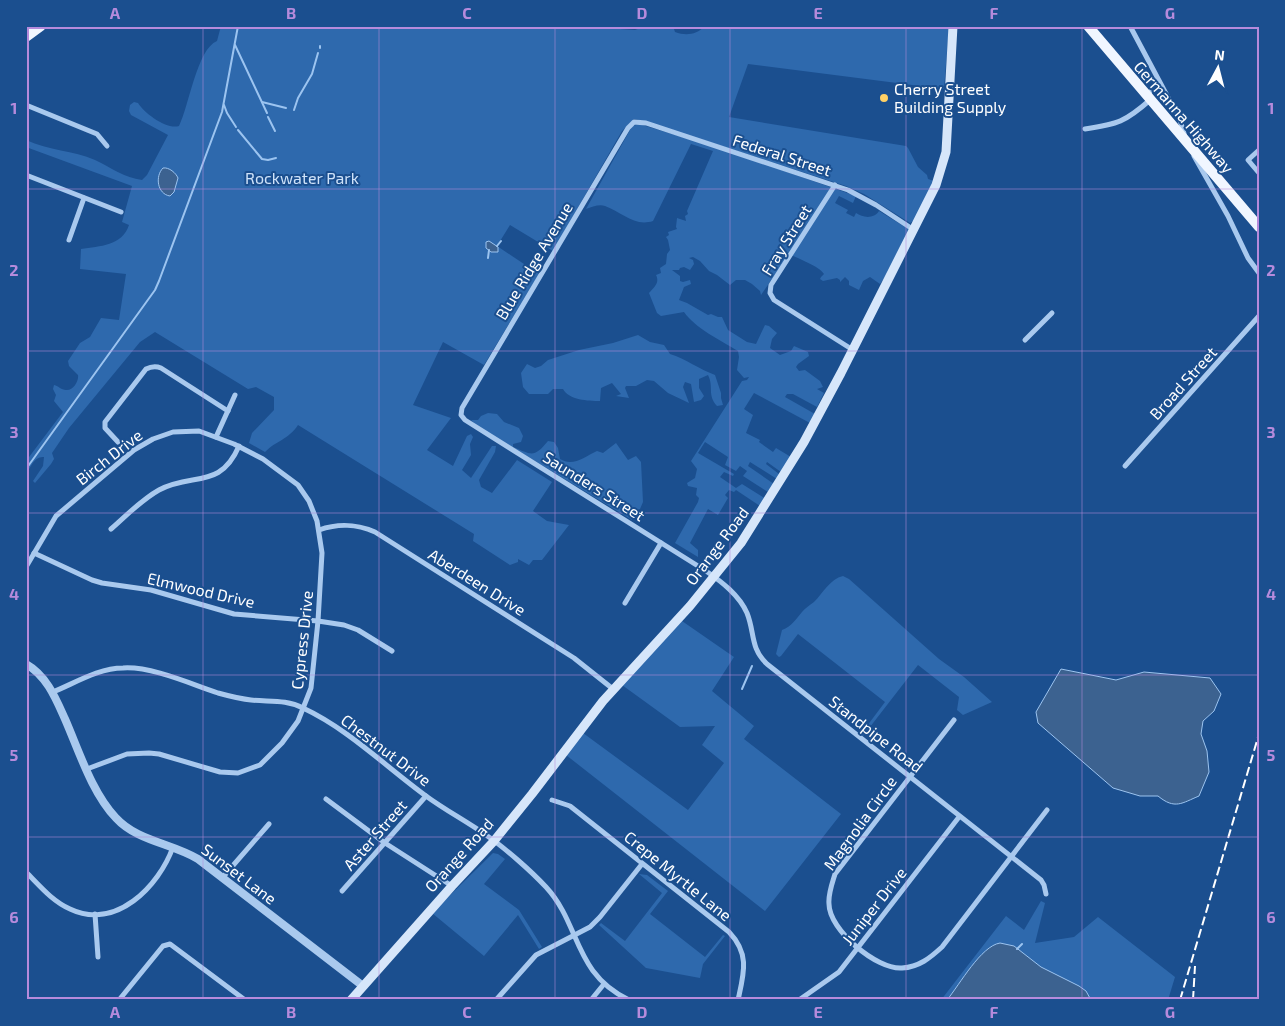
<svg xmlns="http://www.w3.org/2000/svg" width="1285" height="1026" viewBox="0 0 1285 1026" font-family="'Exo 2',sans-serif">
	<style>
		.green { fill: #2e69ad }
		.water { fill: #3c6290; stroke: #9cc4f0 }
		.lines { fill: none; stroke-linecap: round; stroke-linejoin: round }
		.stream { stroke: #9cc4f0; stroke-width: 2 }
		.minor { stroke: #a9c9ee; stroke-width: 5 }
		.tertiary { stroke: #a9c9ee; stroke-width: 8 }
		.secondary { stroke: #d6e6fa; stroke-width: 9 }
		.primary { stroke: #f0f6ff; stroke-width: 10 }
		.rail { stroke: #fff; stroke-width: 2; stroke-dasharray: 9 4; stroke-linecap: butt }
		.grid { fill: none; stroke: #b68bdc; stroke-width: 1; stroke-opacity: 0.55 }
		.poi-dot { fill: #ffd166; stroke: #1b4f8f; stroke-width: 2 }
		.labels { text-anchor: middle; stroke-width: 4; stroke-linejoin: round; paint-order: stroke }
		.poi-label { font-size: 16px; fill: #fff; stroke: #1b4f8f; text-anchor: start }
		.street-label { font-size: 16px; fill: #fff; stroke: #1b4f8f }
		.park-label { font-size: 16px; fill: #cfe3fa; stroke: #1b4f8f }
		.neatline { fill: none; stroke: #b68bdc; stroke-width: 2 }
		.grid-label { font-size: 16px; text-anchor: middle; font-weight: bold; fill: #b68bdc }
	</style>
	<rect width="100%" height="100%" fill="#1b4f8f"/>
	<!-- green -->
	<g class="green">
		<path d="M221,26H620V29L635,30L646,26H673L675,32C686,36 696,35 705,26H949L944,89L748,64L729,117L906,146L908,148L918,167L927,175L928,179L934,181L915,220L910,223L864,194L846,186L644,121L634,119L622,131L553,251L510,225L497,246L539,274L484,365L443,342L413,405L451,418L427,450L453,466L467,436L471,434L473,437L470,444L471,455L462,470L471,478L492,446H496L495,452L479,480L481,487L492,493L517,460L552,482L533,511L547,521L569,525L542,560H533L529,565L518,559V562L510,565L473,541L474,534L298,425C288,440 277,440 265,452L249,443L252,433L274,410V397L256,387L248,389L155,332L140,342L69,428L52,453L54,459L51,464L35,483L33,481L43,466L44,457C34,456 31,467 26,474V461L63,412L54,401L56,395L53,389L54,385C59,386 61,390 66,390C73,391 79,381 78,375L69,366L68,361L80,343L90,337L101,318L119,320L126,274L80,269L81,249C100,246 122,246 129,225L122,222L132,186L26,147V140C49,151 73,150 95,160C110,167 125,178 142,180L147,175L168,135L131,115L129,111L130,105L134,102L138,103C144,113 167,130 179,126C189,106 197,49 217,41Z"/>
		<path d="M639,124L715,147L856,196L853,203L839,196L835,203L848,210L846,213L854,217L856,213C863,218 874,219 879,211L910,230L888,273L880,284L870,277L863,281L859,290L849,285V281L845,277L840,282V280L837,278L823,281L820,279L821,277L824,274C819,266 799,259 789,254L761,295L760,291L752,284L745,280H736L730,285L717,275L709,271L700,261L693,257L689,258L693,260L694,264L690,270L684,267L680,268L679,270H672L680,276V281L683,282L690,280L691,284L684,287L679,300L687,303L708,315L711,314L718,317H722L728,330L747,342L756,344L765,325L769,326L777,333L772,339L770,348L780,355L791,351L794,346L808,352L809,356L798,364L796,367L799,371L805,370L820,381L823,387L817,389L824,393L817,407L793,394H787L785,397L815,414L810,423L754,393L744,409L753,415L746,433L760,440L759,442L773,452L776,448L791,457L781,472L767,462L766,464L779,474L777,479L750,462L748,466L774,484L768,492L743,476L747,471L740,466L736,471L725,465L728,457L705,442L698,453L734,474L733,476L724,472L720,477L736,488L742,484L766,499L760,506L736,490L734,492L729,490L725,495L728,498L718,515L708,509L690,543L698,550V557L675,543L698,502L699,498L696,495L697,488L688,486L687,483L695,478L697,469L691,461L742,381L747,380L749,377L744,378L737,370L739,357L738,351C720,340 695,328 684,312L661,316L657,313L649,293C654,287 660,283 656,275L661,273L660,268L666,264L667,254L670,250L668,240L666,237L669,235L668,232L677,229L676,227L677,218L686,221L685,216L688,214L687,211L713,151L691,144L653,221C634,227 622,212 605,206C599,204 592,207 586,209L630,130L633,126Z"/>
		<path d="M638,335L650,342L664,345L670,354C686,359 699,369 715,375L721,393V398L723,405L717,406C707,395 714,387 708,375L699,379V388L704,396L701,400L694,402L691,384L685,382L683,387L689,403L668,393L654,381L647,380L636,386H626L625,388L629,398L616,396L621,394L612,383L601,388L600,401C588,401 569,400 563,389H553L548,394H529L523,387L521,373L527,364L535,368L541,366L548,360L579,350L613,343Z"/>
		<path d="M488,413L497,414L504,422L519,428L523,436L521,442L513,444V447C532,455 534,458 548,441L554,442L558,448L560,459C573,467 584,457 597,451L603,453L616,443L628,460L636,456L641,462L643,502L640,509C634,511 632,514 632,520L476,425L471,420H478L481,416Z"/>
		<path d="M843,576L849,579L939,659L964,677L992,702L963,715L957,710L959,697L918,665L863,736L861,734L885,702L798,634L781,656L779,657L776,654L782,630C792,626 795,620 802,612C805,608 810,605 814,602C823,593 830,579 843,576Z"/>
		<polygon points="682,621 734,657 712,691 754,726 744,739 841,814 765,911 566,755 583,733 688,810 724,763 702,745 715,726 680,727 622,685"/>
		<polygon points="493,853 498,854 505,859 484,884 519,910 542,947 539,949 518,915 484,956 432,913"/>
		<polygon points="639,874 647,875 668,891 650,914 705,957 723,935 725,936 703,964 700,978 646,968 599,925 601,923 625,941 662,893"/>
		<polygon points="1041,901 1045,903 1035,943 1074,937 1098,917 1175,977 1168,1000 941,1000 1006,916 1024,930"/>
	</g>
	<!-- water -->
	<g class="water">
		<path d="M163,168C169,167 176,173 178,178L174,192L170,196C157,194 155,176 163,168Z"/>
		<polygon points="489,241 498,247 498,252 491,252 486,248 486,242"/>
		<path d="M1061,669L1116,680L1144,672L1210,678L1221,694L1214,711L1203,721L1201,734L1207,751L1209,772L1199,796C1182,803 1175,810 1158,796H1140L1113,788L1038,723L1036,712Z"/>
		<path d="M1000,943L1014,946L1041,967L1079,986L1086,991L1091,1000H947C960,984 981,946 1000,943Z"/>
	</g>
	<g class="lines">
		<!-- stream -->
		<g class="stream">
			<polyline points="235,45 267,113"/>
			<polyline points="320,48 320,46"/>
			<polyline points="262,102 286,108"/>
			<polyline points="224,105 227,113 236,127"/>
			<polyline points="294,110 298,98 312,74 318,53"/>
			<polyline points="268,117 275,131"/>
			<polyline points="238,130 262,159 268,160 276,158"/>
			<polyline points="497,246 501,241"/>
			<polyline points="488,258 489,250"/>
			<polyline points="26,469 155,290 159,281 222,112 238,26"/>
			<polyline points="742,689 752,666"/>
			<polyline points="1017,949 1022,944"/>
		</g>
		<!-- minor -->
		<g class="minor">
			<polyline points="1130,26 1180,120 1185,137"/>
			<polyline points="1147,95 1159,83"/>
			<polyline points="26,105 97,134 107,146"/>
			<path d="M1085,129C1118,124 1125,122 1150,100"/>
			<polyline points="1259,150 1248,160 1259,173"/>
			<polyline points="1194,156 1228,216 1248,258 1259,273"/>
			<polyline points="26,175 121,212"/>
			<polyline points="835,185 771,285 770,293 774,300 853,350"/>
			<path d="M914,230L876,205L848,190L646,123L634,122L628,128L462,408L461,415L465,420L706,571C722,582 739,595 747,613C755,633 750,648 767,664L1041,880L1044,885L1046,894"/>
			<polyline points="69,240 84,198"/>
			<polyline points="1025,340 1052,313"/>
			<polyline points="216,437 235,395"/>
			<path d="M118,442L105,428V422L146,369C152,366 156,366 161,368L228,411"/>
			<polyline points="1125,466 1259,316"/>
			<path d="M111,529C126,516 141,500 159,490C193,472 220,490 239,446"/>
			<path d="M319,530C339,523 356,524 375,532L574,658L613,689"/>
			<polyline points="34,553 92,580 102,583 151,590 234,614 318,621 344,625 358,630 392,651"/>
			<polyline points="26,567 56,516 134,450 153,439 173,432 199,431 234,444 263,459 298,485 309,501 317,521 322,553 318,621 311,688 298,721 282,743 260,765 238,773 220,772 159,754 149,753 127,754 87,769"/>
			<polyline points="625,603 661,543"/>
			<path d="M53,692C75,683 99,668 123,668C151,666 191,684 218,693C229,696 240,699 251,700C269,702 286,699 303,708C348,729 385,766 426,796C445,810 466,821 486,835C505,848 530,870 546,887C581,925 573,973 629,1000"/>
			<path d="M954,720L835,874C832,884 828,894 829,904C829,930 877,970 902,968C919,967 930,958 942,947L1047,810"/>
			<polyline points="326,799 385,843 452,886"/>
			<path d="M552,800L570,806L729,932C750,954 744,973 738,1000"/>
			<path d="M26,872C40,886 52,901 70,909C116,931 159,886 173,847"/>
			<polyline points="223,877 269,824"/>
			<polyline points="342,891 426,796"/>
			<polyline points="95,914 98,957"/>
			<polyline points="119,1000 163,946 170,944 245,1000"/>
			<polyline points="496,1000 536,955 590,927 600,917 642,864"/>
			<polyline points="591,1000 604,984"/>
			<polyline points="799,1000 839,972 959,817"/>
		</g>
		<!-- tertiary -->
		<path class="tertiary" d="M26,664C47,676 56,699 65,719C79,751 92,793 116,818C137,841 171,843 198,859L363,986"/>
		<!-- secondary -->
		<polyline class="secondary" points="351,1000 452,886 494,841 532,794 603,701 690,606 741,543 804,442 841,373 936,185 946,152 953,26"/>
		<!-- primary -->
		<g class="primary">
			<polyline points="1088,26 1259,227"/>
			<polyline points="26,37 41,26"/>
		</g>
		<!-- rail -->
		<g class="rail">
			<polyline points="1180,1000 1259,734"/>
			<polyline points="1193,1000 1195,966"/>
		</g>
	</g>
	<!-- grid -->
	<path class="grid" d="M203,26V1000M379,26V1000M555,26V1000M730,26V1000M906,26V1000M1082,26V1000M26,189H1259M26,351H1259M26,513H1259M26,675H1259M26,837H1259"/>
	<!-- markers -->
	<circle class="poi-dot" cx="884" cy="98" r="5"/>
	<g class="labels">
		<!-- poi labels -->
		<g class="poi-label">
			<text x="894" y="95">Cherry Street<tspan x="894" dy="18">Building Supply</tspan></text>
		</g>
		<!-- street labels -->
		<g class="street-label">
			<text transform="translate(1184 117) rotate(49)" y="6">Germanna Highway</text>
			<text transform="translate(782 155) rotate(18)" y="6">Federal Street</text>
			<text transform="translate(786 240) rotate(-58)" y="6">Fray Street</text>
			<text transform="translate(534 261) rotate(-59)" y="6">Blue Ridge Avenue</text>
			<text transform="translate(1183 383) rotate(-48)" y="6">Broad Street</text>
			<text transform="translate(109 457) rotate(-38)" y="6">Birch Drive</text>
			<text transform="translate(594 486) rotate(32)" y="6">Saunders Street</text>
			<text transform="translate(717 546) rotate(-53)" y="6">Orange Road</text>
			<text transform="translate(477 582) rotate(32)" y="6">Aberdeen Drive</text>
			<text transform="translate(201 590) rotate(13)" y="6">Elmwood Drive</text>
			<text transform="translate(302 640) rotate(-84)" y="6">Cypress Drive</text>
			<text transform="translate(876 734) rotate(38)" y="6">Standpipe Road</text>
			<text transform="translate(386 750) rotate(37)" y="6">Chestnut Drive</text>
			<text transform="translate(860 823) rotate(-54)" y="6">Magnolia Circle</text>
			<text transform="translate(375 835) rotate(-49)" y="6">Aster Street</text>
			<text transform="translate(459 855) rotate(-48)" y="6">Orange Road</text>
			<text transform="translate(239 874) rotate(37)" y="6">Sunset Lane</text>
			<text transform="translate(678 876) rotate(39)" y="6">Crepe Myrtle Lane</text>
			<text transform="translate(874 906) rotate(-52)" y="6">Juniper Drive</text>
		</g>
		<!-- park labels -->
		<g class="park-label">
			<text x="302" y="184">Rockwater Park</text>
		</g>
	</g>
	<!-- border -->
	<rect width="1285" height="1026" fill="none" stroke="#1b4f8f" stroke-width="55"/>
	<!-- north arrow -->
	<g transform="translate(1218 68) rotate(7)" stroke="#1b4f8f" stroke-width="4" paint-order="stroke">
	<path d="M0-4L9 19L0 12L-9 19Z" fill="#ffffff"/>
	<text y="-8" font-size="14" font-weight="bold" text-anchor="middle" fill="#ffffff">N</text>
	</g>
	<rect x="28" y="28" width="1230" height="970" class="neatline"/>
	<g class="grid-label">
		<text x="115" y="19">A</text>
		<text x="291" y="19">B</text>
		<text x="467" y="19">C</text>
		<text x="642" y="19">D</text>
		<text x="818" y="19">E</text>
		<text x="994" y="19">F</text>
		<text x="1170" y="19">G</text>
		<text x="14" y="114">1</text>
		<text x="1271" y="114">1</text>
		<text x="14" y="276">2</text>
		<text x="1271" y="276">2</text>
		<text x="14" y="438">3</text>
		<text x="1271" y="438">3</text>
		<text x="14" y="600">4</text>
		<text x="1271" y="600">4</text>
		<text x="14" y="761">5</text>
		<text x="1271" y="761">5</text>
		<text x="14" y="923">6</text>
		<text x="1271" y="923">6</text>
		<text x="115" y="1018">A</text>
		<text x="291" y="1018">B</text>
		<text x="467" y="1018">C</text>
		<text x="642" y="1018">D</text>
		<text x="818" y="1018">E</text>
		<text x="994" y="1018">F</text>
		<text x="1170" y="1018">G</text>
	</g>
</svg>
